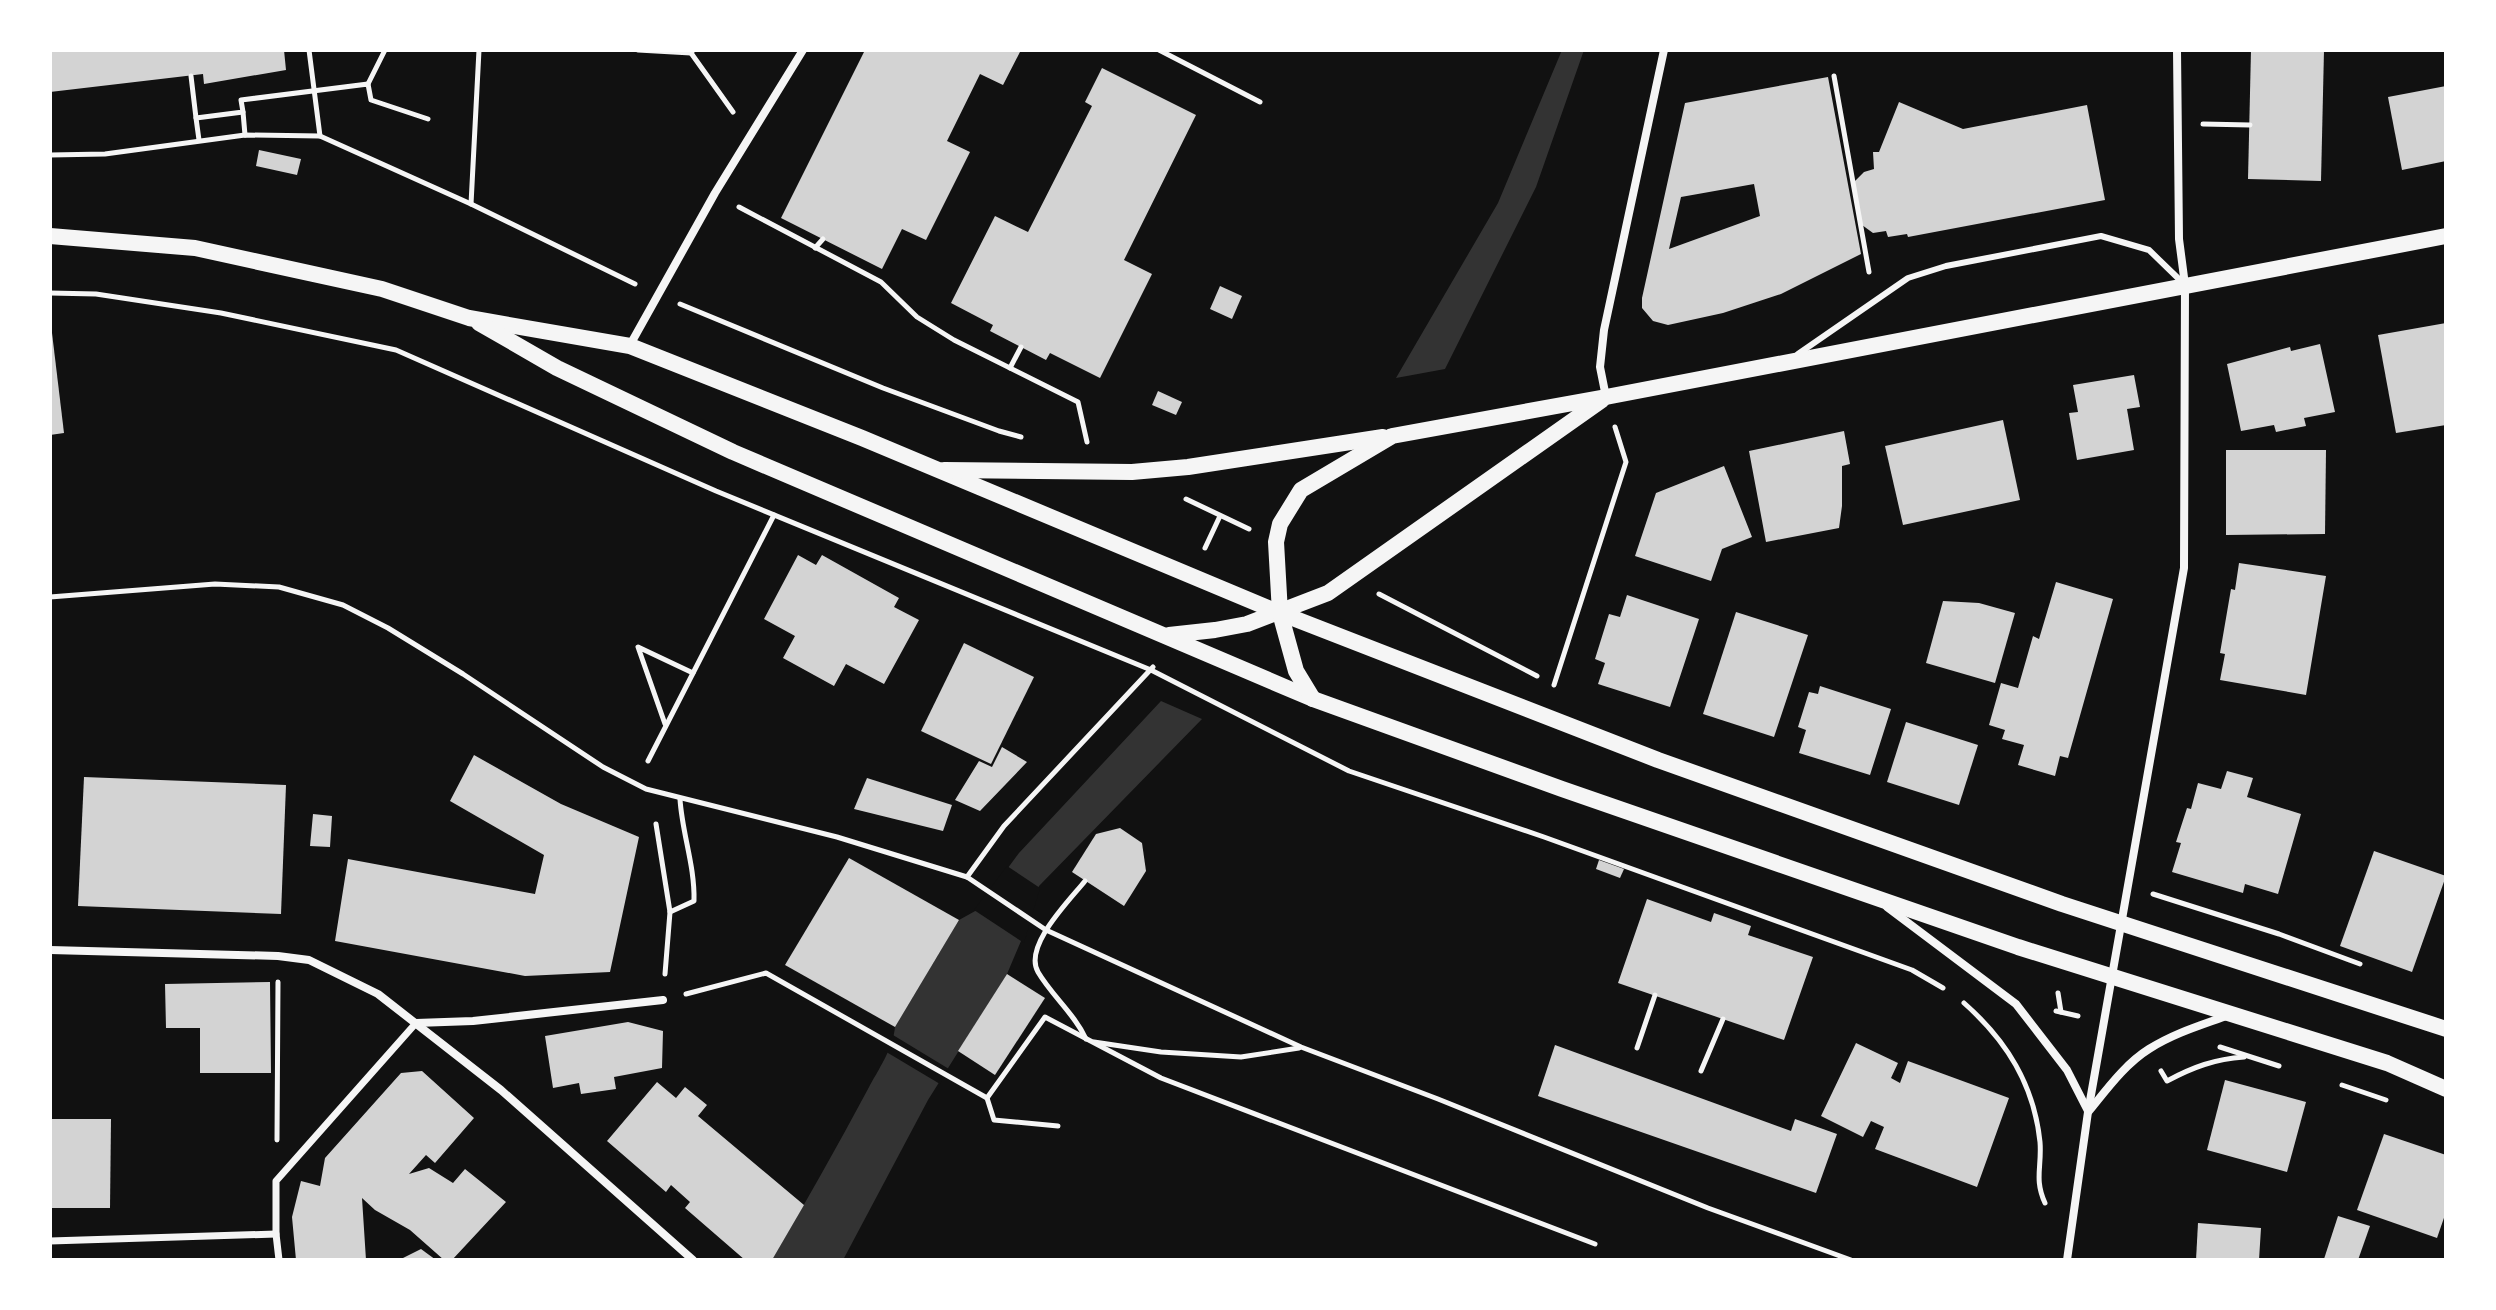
<svg xmlns="http://www.w3.org/2000/svg" width="2496" height="1310" viewBox="0 0 2496 1310" font-family="'Roboto Condensed',sans-serif">
	<style>
		.water { fill: #333 }
		.pier { fill: #111 }
		.building { fill: #d3d3d3; fill-rule: evenodd }
		.lines { fill: none; stroke-linecap: round; stroke-linejoin: round }
		.path { stroke: #f5f5f5; stroke-width: 5 }
		.service { stroke: #f5f5f5; stroke-width: 6 }
		.pedestrian { stroke: #f5f5f5; stroke-width: 7 }
		.minor { stroke: #f5f5f5; stroke-width: 8 }
		.secondary { stroke: #f5f5f5; stroke-width: 16 }
	</style>
	<rect width="100%" height="100%" fill="#111"/>
	<!-- water -->
	<g class="water">
		<polygon points="1562,50 1584,50 1536,187 1445,369 1396,378 1498,203"/>
		<path d="M1161,701L1202,719L1039,886L1021,941L1007,974L928,1100L843,1260H772C805,1203 837,1147 868,1089C878,1070 893,1049 895,1027L959,920L977,910L1019,853Z"/>
	</g>
	<!-- pier -->
	<g class="pier">
		<polygon points="1007,866 1040,888 1024,943 974,910"/>
		<polygon points="893,1035 949,1069 940,1084 883,1050"/>
	</g>
	<!-- building -->
	<g class="building">
		<polygon points="50,50 284,50 286,70 204,84 203,74 50,92"/>
		<polygon points="865,50 1021,50 1003,85 980,74 947,141 970,152 926,240 902,229 882,269 781,218"/>
		<polygon points="2251,50 2324,50 2321,181 2248,179"/>
		<polygon points="1102,68 1196,115 1124,260 1152,274 1100,378 1050,353 1046,360 1021,347 990,331 993,325 951,303 995,216 1028,232 1092,106 1085,102"/>
		<path d="M1828,77L1861,254L1781,294L1723,313L1668,325L1653,321L1642,308V298L1685,103ZM1754,184L1760,216L1669,249L1681,197Z"/>
		<polygon points="2446,86 2446,161 2402,170 2388,97"/>
		<polygon points="1899,102 1963,129 2087,105 2105,200 1908,237 1907,234 1888,237 1886,231 1873,233 1862,225 1854,182 1864,172 1874,169 1873,152 1879,152"/>
		<polygon points="259,150 301,159 297,175 256,166"/>
		<polygon points="1220,286 1242,296 1232,319 1210,309"/>
		<polygon points="2446,323 2446,425 2396,433 2378,335"/>
		<polygon points="50,333 52,333 64,433 50,435"/>
		<polygon points="2320,344 2335,412 2304,418 2306,426 2276,432 2274,425 2241,431 2227,364 2290,347 2291,351"/>
		<polygon points="2134,375 2140,407 2127,409 2134,450 2077,460 2069,413 2078,412 2073,385"/>
		<polygon points="1158,391 1182,402 1176,415 1152,405"/>
		<polygon points="2003,420 2020,500 1903,525 1885,446"/>
		<polygon points="1844,431 1850,464 1842,466 1842,506 1839,528 1766,542 1749,451"/>
		<polygon points="2226,450 2326,450 2325,534 2226,535"/>
		<polygon points="1724,466 1752,537 1722,549 1711,581 1635,556 1656,493"/>
		<polygon points="798,555 816,565 822,555 899,598 894,607 919,620 884,684 846,664 834,686 783,658 795,636 764,619"/>
		<polygon points="2239,563 2326,576 2306,695 2220,680 2225,654 2220,653 2231,589 2235,590"/>
		<polygon points="2056,582 2113,599 2068,758 2060,756 2055,776 2018,765 2024,745 2002,739 2005,730 1989,725 2001,683 2018,688 2033,636 2039,639"/>
		<polygon points="1627,595 1699,619 1670,707 1598,684 1605,663 1595,659 1609,614 1620,617"/>
		<polygon points="1943,601 1979,603 2015,613 1995,683 1926,663"/>
		<polygon points="1736,612 1808,635 1774,737 1703,714"/>
		<polygon points="964,643 1034,677 991,764 921,731"/>
		<polygon points="1820,686 1891,709 1870,775 1799,753 1806,730 1798,727 1809,692 1818,694"/>
		<polygon points="1906,722 1978,745 1959,805 1887,782"/>
		<polygon points="1002,747 1027,762 980,811 955,800 979,761 992,767"/>
		<polygon points="474,755 561,804 639,837 610,972 525,976 335,941 348,859 535,894 544,855 450,801"/>
		<polygon points="2227,771 2253,778 2247,797 2301,814 2278,894 2245,884 2243,893 2172,872 2181,843 2176,842 2187,808 2191,809 2198,783 2221,789"/>
		<polygon points="84,777 286,785 281,914 78,906"/>
		<polygon points="867,778 952,805 943,831 854,809"/>
		<polygon points="313,814 332,816 330,847 310,846"/>
		<polygon points="1120,828 1142,843 1146,871 1124,906 1072,872 1096,834"/>
		<polygon points="2374,851 2446,876 2412,972 2340,946"/>
		<polygon points="849,858 959,920 895,1027 785,965"/>
		<polygon points="1599,860 1624,869 1620,878 1596,869"/>
		<polygon points="1647,899 1711,922 1714,913 1751,926 1748,935 1813,957 1784,1040 1618,983"/>
		<polygon points="1007,974 1045,998 995,1075 958,1051"/>
		<polygon points="270,982 271,1073 200,1073 200,1028 166,1028 165,984"/>
		<polygon points="628,1022 663,1031 662,1068 614,1077 616,1089 581,1094 579,1083 553,1088 545,1036"/>
		<polygon points="1856,1043 1898,1063 1891,1078 1900,1083 1908,1061 2009,1098 1977,1187 1875,1149 1884,1127 1871,1121 1863,1137 1821,1116"/>
		<polygon points="1555,1045 1791,1131 1795,1119 1837,1134 1816,1193 1538,1096"/>
		<polygon points="422,1071 474,1118 435,1163 426,1155 409,1174 429,1168 453,1183 465,1169 506,1202 452,1260 444,1260 410,1230 375,1210 362,1198 366,1260 296,1260 292,1217 301,1181 320,1186 325,1158 401,1073"/>
		<polygon points="2225,1080 2306,1102 2287,1172 2207,1150"/>
		<polygon points="657,1082 676,1098 685,1087 707,1105 698,1116 804,1205 772,1260 745,1260 685,1208 690,1202 671,1185 666,1192 607,1141"/>
		<polygon points="50,1119 111,1119 110,1208 50,1208"/>
		<polygon points="2384,1134 2446,1155 2446,1212 2437,1238 2357,1210"/>
		<polygon points="2338,1216 2370,1226 2358,1260 2324,1259"/>
		<polygon points="2198,1223 2261,1228 2259,1260 2196,1260"/>
		<polygon points="421,1249 436,1260 399,1260"/>
	</g>
	<g class="lines">
		<!-- path -->
		<g class="path">
			<polyline points="309,50 320,136"/>
			<polyline points="638,50 691,53 693,50"/>
			<polyline points="685,50 691,53 733,112"/>
			<polyline points="1159,50 1260,102"/>
			<polyline points="191,76 196,118 243,112 241,100 368,84 371,100 428,119"/>
			<polyline points="1834,76 1869,272"/>
			<polyline points="368,84 385,50"/>
			<polyline points="243,112 245,135"/>
			<polyline points="196,118 199,140"/>
			<polyline points="2203,124 2250,125"/>
			<polyline points="50,155 105,154 245,135 320,136 471,204 635,284"/>
			<polyline points="471,204 479,50"/>
			<polyline points="739,207 881,282 917,317 954,340 1078,402 1087,442"/>
			<polyline points="815,248 823,239"/>
			<polyline points="50,293 96,294 221,313 396,350 716,491 1151,670 1349,771 1544,837 1912,970 1943,988"/>
			<polyline points="680,304 883,388 999,431 1021,437"/>
			<polyline points="1010,368 1021,347"/>
			<polyline points="1186,499 1249,529"/>
			<polyline points="1205,548 1220,516"/>
			<polyline points="1379,594 1537,676"/>
			<polyline points="50,597 215,584 279,587 343,605 388,628 463,674 603,767 646,789 837,837 967,877 1046,930 1301,1047 1438,1099 1708,1208 1851,1260"/>
			<polyline points="1554,685 1626,462 1615,427"/>
			<polyline points="665,724 638,647 693,673"/>
			<polyline points="648,761 774,515"/>
			<polyline points="656,824 670,912 665,974"/>
			<polyline points="967,877 1004,826 1153,667"/>
			<path d="M1085,881C1070,900 1023,946 1038,972C1052,996 1074,1013 1086,1039"/>
			<polyline points="2153,894 2279,934 2360,964"/>
			<path d="M670,912L694,901C695,866 682,833 680,799"/>
			<polyline points="2058,993 2061,1012"/>
			<polyline points="686,994 766,973 987,1098 1045,1017 1161,1078 1595,1244"/>
			<path d="M1964,1003C2007,1041 2034,1085 2040,1142C2042,1167 2034,1179 2045,1203"/>
			<polyline points="2056,1011 2078,1016"/>
			<polyline points="1094,1042 1161,1052 1241,1057 1299,1048"/>
			<polyline points="2220,1047 2279,1066"/>
			<polyline points="1637,1048 1655,995"/>
			<polyline points="1701,1071 1723,1019"/>
			<path d="M2161,1071L2167,1081C2193,1067 2215,1059 2244,1057"/>
			<polyline points="2342,1085 2386,1100"/>
			<polyline points="987,1098 994,1120 1058,1126"/>
			<polyline points="277,1140 278,982"/>
		</g>
		<!-- service -->
		<polyline class="service" points="1798,354 1908,278 1946,266 2101,236 2149,250 2183,283"/>
		<!-- pedestrian -->
		<g class="pedestrian">
			<polyline points="50,1241 276,1234"/>
			<polyline points="279,1260 276,1234 276,1181 416,1023"/>
		</g>
		<!-- minor -->
		<g class="minor">
			<polyline points="630,345 715,193 803,50"/>
			<polyline points="1606,397 1600,367 1604,330 1664,50"/>
			<polyline points="1887,907 2016,1004 2067,1070 2088,1111"/>
			<polyline points="50,950 278,956 309,960 378,994 501,1090 693,1260"/>
			<polyline points="416,1023 473,1021 663,1000"/>
			<path d="M2089,1111C2107,1089 2125,1064 2149,1049C2174,1033 2202,1025 2229,1015"/>
			<polyline points="2067,1260 2088,1112 2184,568 2185,285 2179,239 2177,50"/>
		</g>
		<!-- secondary -->
		<g class="secondary">
			<polyline points="50,236 195,248 382,289 469,318 630,346 862,438 1280,613 1658,760 2062,904 2446,1029"/>
			<polyline points="479,323 557,368 733,452 1313,699 1562,789 2018,947 2387,1063 2446,1089"/>
			<polyline points="944,470 1132,472 1188,467 1383,437"/>
			<polyline points="1169,635 1215,630 1247,624 1328,593 1602,400"/>
			<polyline points="1313,699 1296,671 1280,613 1276,542 1280,524 1301,490 1392,436 1606,397 2446,236"/>
		</g>
	</g>
	<!-- border -->
	<rect width="2496" height="1310" fill="none" stroke="#ffffff" stroke-width="104"/>
</svg>
